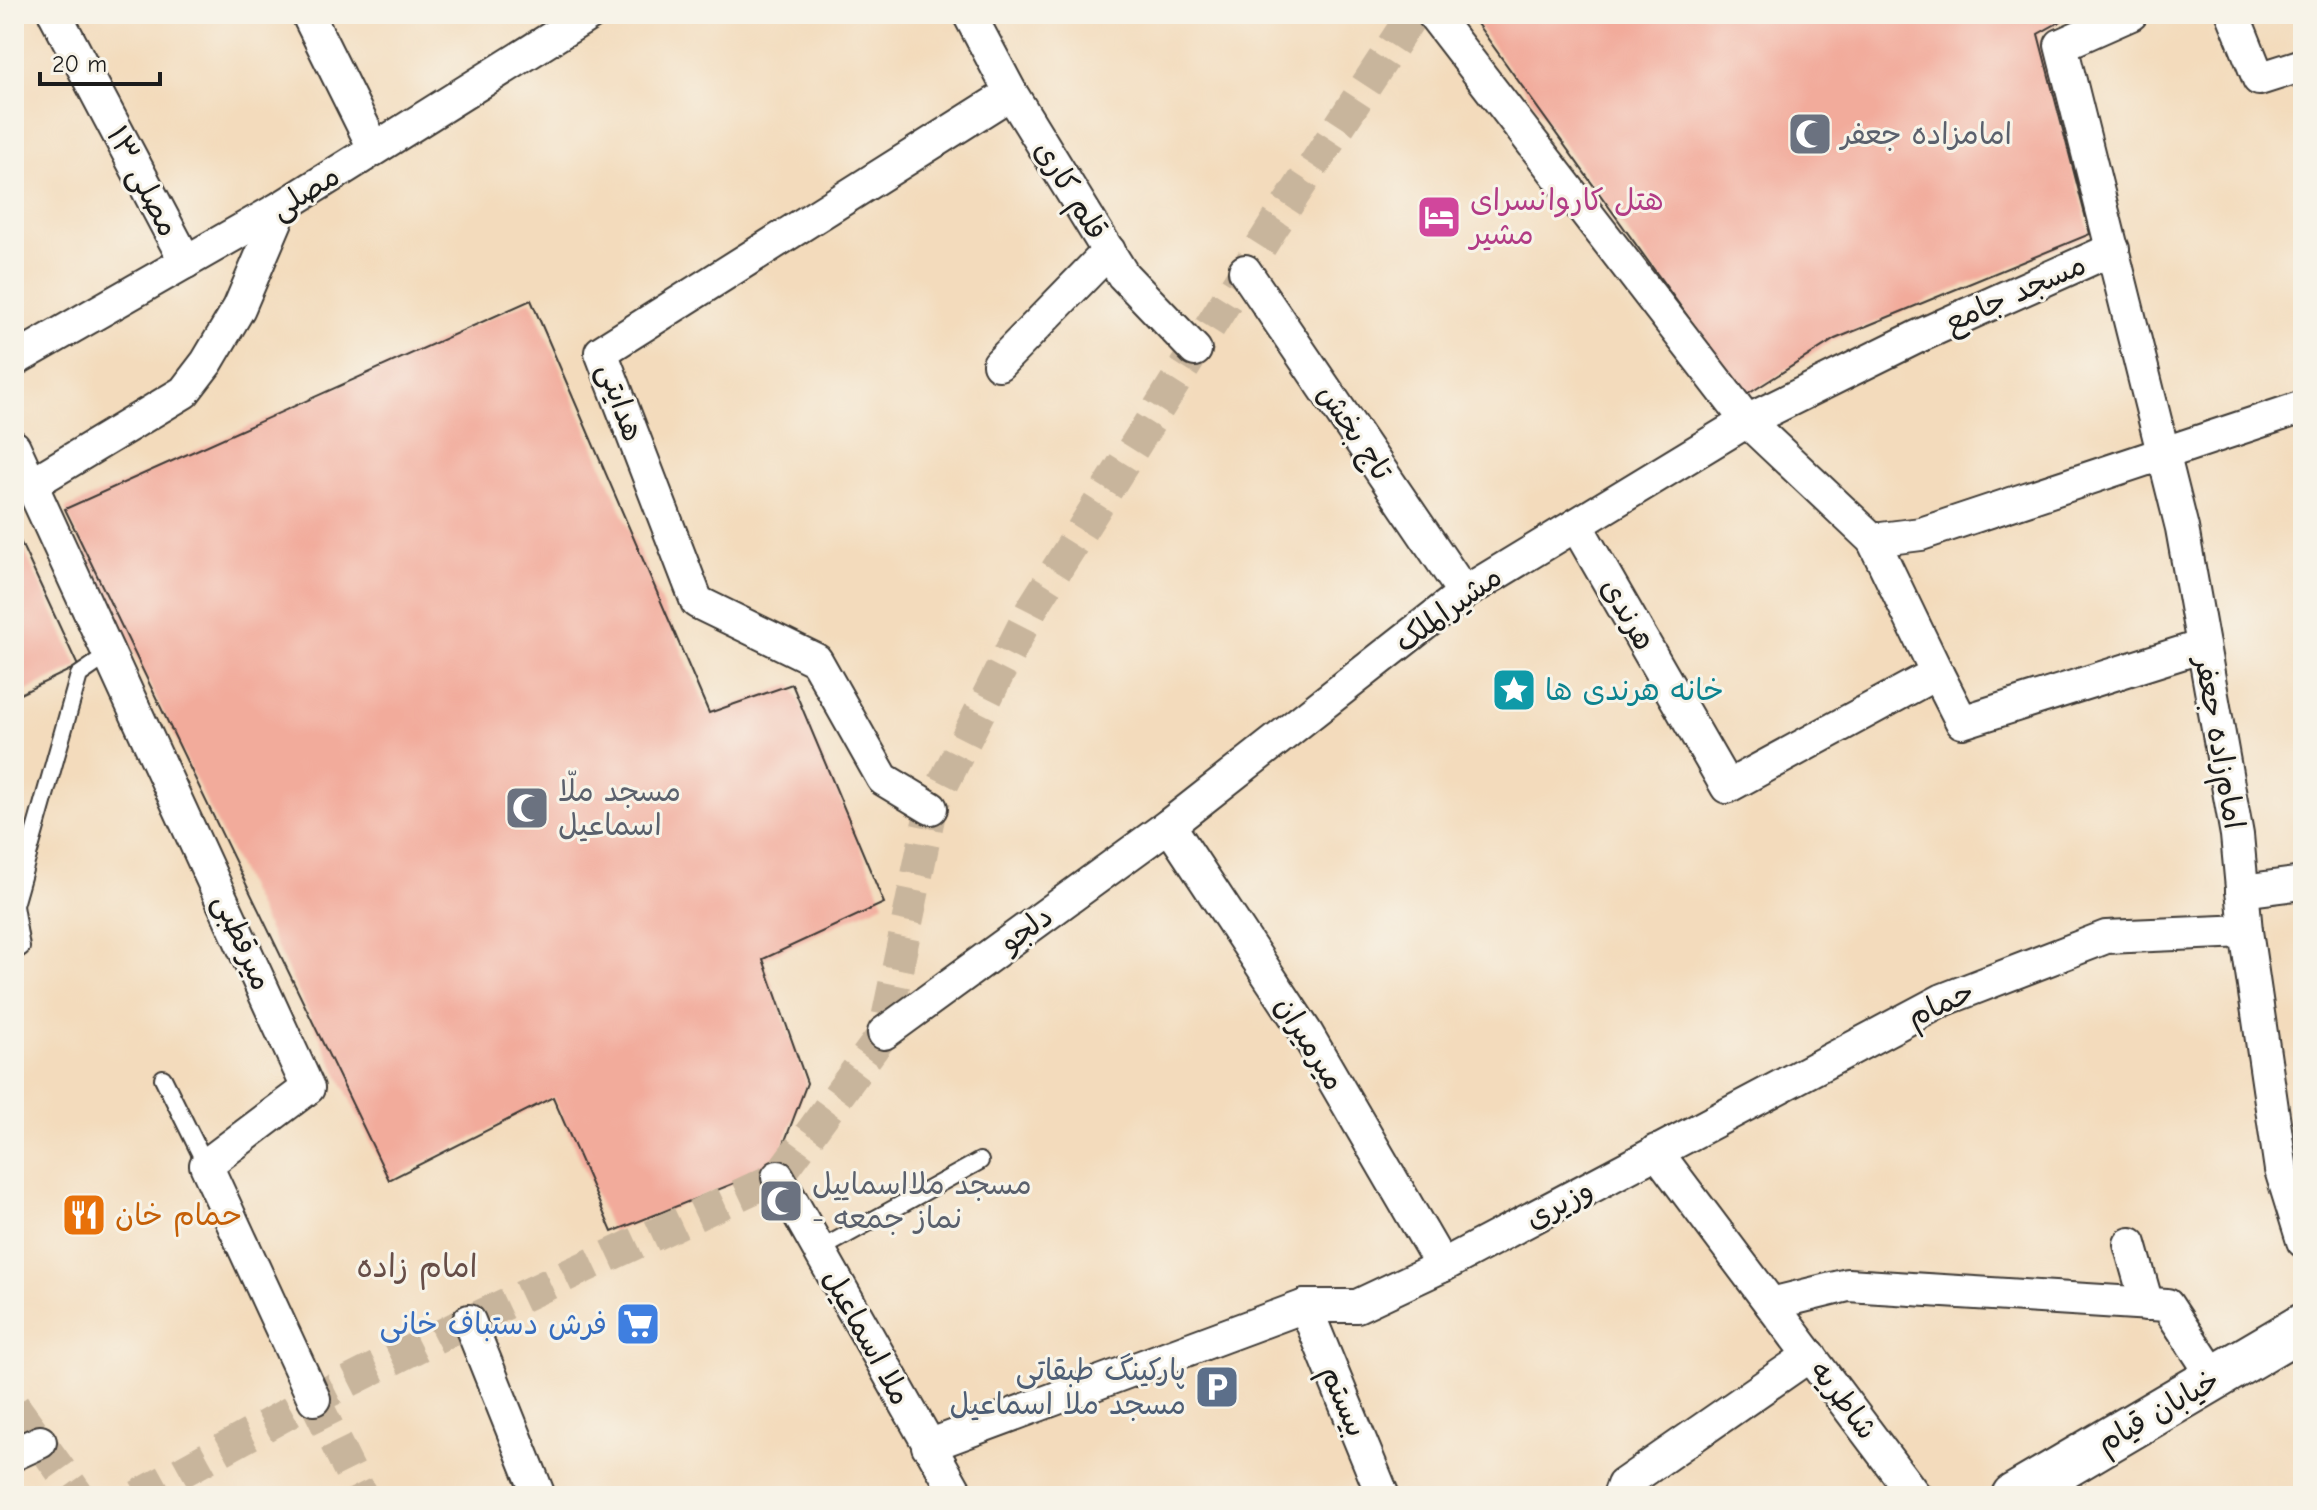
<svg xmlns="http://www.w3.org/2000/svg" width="2317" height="1510" viewBox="0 0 2317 1510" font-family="'Comic Neue','Playpen Sans Arabic',sans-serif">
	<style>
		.building { fill: #f2ab9b }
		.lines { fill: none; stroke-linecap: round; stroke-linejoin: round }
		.street-tunnel { stroke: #c8b59c; stroke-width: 32; stroke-dasharray: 32 16; stroke-linecap: butt }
		.lane-casing { stroke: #3c3934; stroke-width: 20 }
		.street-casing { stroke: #3c3934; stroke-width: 36 }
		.secondary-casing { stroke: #3c3934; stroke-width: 48 }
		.lane { stroke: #fff; stroke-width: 16 }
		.street { stroke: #fff; stroke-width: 32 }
		.secondary { stroke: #fff; stroke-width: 44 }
		.labels { text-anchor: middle; stroke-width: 6; stroke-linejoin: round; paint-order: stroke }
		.worship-label { font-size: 30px; fill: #5b616d; stroke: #f7f3e8; text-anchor: start }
		.street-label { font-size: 30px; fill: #1c1c1c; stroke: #f7f3e8 }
		.hotel-label { font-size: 30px; fill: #b23c85; stroke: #f7f3e8; text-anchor: start }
		.culture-label { font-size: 30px; fill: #0d838f; stroke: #f7f3e8; text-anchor: start }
		.food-label { font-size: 30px; fill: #c56008; stroke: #f7f3e8; text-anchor: start }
		.shop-label { font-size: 30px; fill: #366cbe; stroke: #f7f3e8; text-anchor: end }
		.service-label { font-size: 30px; fill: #4e5e75; stroke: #f7f3e8; text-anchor: end }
		.neighbourhood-label { font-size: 32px; fill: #674e48; stroke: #f7f3e8 }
	</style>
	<rect width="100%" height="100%" fill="#f7f3e8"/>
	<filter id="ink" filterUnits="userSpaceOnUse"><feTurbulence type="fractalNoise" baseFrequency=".0125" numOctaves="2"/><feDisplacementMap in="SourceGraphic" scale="16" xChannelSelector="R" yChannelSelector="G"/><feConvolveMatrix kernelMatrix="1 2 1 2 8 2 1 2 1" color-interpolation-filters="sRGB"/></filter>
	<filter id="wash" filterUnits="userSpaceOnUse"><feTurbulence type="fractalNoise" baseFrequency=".006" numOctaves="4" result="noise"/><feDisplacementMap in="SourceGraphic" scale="32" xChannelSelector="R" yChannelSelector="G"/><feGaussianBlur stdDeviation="1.8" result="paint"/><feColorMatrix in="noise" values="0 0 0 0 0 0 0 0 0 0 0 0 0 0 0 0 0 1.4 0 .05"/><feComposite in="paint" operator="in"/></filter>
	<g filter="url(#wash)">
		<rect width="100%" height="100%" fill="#f3dbbc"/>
		<g id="blocks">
			<!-- building -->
			<g class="building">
				<polygon points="1470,14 2074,14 2038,34 2090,234 1835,339 1745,396"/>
				<polygon points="531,300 709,713 792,684 884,903 763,959 807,1083 775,1167 612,1232 553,1097 389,1180 65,509"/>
				<polygon points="14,528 78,666 14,697"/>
			</g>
		</g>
	</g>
	<g filter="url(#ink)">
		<use href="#blocks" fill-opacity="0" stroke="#3c3934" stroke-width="2"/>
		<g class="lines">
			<!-- street-tunnel -->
			<g class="street-tunnel">
				<polyline points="314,1399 362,1496"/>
				<polyline points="14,1406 79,1496"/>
				<polyline points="138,1496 314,1399 469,1321 778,1177 884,1033 931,808 1031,610 1273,227 1413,14"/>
			</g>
			<!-- lane casing -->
			<g class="lane-casing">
				<g id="lane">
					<polyline points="14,905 79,675 111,653"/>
					<polyline points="14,906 21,947 14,952"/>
					<polyline points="163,1078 206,1165"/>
					<polyline points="819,1250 980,1161"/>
				</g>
			</g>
			<!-- street casing -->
			<g class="street-casing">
				<g id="street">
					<polyline points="55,14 186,262"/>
					<polyline points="969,14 1011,93 1123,275 1195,350"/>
					<polyline points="1433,14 1747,421 1873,540 1921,534 2303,407"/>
					<polyline points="2131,14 2061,45 2182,528 2237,835 2246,931 2281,1170 2303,1241"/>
					<polyline points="2233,14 2259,79 2303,65"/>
					<polyline points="310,19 374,148"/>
					<polyline points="1245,271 1464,593"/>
					<polyline points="14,360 282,207 590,14"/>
					<polyline points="999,364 1109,251"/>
					<polyline points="14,447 308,1088 206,1165 314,1399"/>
					<polyline points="33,483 184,392 207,362 239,308 282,207"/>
					<polyline points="1576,525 1727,787 1937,673 1962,722 2203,646"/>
					<polyline points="1873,540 1937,673"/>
					<polyline points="931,808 883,779 816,660 697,602 601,352 1011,93"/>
					<polyline points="1169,825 1307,1034 1442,1266"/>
					<polyline points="2242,891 2303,883"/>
					<polyline points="884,1033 1169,825 1464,593 1747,421 1917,337 2113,249"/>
					<polyline points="1656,1151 1915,1496"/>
					<polyline points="778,1177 958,1496"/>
					<polyline points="2130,1244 2147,1304"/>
					<polyline points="1771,1304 1848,1285 2167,1305 2215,1378"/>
					<polyline points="1305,1306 1383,1496"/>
					<polyline points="469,1321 539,1496"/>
					<polyline points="928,1446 1305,1306 1357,1306 1442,1266 1943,1000 2106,937 2246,931"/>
					<polyline points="14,1454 40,1442"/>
					<polyline points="1619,1496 1623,1485 1810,1355"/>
				</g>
			</g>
			<!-- secondary casing -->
			<g class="secondary-casing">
				<polyline id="secondary" points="2014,1496 2303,1326"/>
			</g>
			<!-- lane -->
			<use href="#lane" class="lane"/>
			<!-- street -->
			<use href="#street" class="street"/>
			<!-- secondary -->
			<use href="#secondary" class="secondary"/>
		</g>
	</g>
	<!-- icons -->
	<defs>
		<g id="mosque-square" transform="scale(2.3)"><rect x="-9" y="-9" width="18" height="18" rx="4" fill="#6b7280" stroke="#f7f3e8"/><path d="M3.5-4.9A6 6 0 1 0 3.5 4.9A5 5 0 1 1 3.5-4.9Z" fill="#fff"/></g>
		<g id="hotel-square" transform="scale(2.3)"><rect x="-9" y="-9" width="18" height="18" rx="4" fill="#d1479c" stroke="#f7f3e8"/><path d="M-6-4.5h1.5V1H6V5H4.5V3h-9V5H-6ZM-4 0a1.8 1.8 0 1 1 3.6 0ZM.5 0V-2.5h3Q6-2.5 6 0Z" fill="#fff"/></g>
		<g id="sight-square" transform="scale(2.3)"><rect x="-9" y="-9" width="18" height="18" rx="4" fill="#0f9aa8" stroke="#f7f3e8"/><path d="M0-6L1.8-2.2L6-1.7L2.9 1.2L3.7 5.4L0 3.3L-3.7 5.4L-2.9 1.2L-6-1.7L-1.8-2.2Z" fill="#fff"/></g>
		<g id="restaurant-square" transform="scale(2.3)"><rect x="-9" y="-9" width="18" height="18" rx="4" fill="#e8710a" stroke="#f7f3e8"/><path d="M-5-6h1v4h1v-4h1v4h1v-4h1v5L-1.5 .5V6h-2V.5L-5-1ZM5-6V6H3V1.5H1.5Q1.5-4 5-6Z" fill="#fff"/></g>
		<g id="supermarket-square" transform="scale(2.3)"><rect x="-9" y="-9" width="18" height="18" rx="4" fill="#3f7fe0" stroke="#f7f3e8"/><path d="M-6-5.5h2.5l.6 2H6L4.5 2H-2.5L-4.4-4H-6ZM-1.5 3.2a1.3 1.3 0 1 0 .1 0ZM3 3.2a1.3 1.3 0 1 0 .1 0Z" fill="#fff"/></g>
		<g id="parking-square" transform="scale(2.3)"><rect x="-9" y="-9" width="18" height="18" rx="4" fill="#5c6f8a" stroke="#f7f3e8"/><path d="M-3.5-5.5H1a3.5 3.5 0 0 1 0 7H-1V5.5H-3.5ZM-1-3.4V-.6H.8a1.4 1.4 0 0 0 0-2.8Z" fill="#fff"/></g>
	</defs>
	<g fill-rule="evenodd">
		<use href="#mosque-square" x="1810" y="134"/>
		<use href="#hotel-square" x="1439" y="217"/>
		<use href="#sight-square" x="1514" y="690"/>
		<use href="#mosque-square" x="527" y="808"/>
		<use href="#mosque-square" x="781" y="1201"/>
		<use href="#restaurant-square" x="84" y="1215"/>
		<use href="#supermarket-square" x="638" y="1324"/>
		<use href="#parking-square" x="1217" y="1387"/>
	</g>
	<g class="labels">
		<!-- worship labels -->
		<g class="worship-label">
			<text x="1841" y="144">امامزاده جعفر</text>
			<text x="558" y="801">مسجد ملّا<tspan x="558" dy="34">اسماعیل</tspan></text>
			<text x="812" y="1194">مسجد ملااسماییل<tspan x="812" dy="34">- نماز جمعه</tspan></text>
		</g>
		<!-- street labels -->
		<g class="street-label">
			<text transform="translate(143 181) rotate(62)" y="10">مصلی ۱۳</text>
			<text transform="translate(1071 190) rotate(58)" y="10">قلم کاری</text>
			<text transform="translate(305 192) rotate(-32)" y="10">مصلی</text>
			<text transform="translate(2015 293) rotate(-24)" y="10">مسجد جامع</text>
			<text transform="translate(621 402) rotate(70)" y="10">هدایتی</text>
			<text transform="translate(1355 432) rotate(56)" y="10">تاج بخش</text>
			<text transform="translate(1448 609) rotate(-36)" y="10">مشیرالملک</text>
			<text transform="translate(1628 614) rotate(60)" y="10">هرندی</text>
			<text transform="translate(2220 743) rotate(80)" y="10">امام‌زاده جعفر</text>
			<text transform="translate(1026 929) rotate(-36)" y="10">دلجو</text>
			<text transform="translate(243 942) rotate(66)" y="10">میرقطبی</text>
			<text transform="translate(1940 1004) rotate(-25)" y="10">حمام</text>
			<text transform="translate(1310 1043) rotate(58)" y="10">میرمیران</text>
			<text transform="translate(1559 1204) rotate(-28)" y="10">وزیری</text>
			<text transform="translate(867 1337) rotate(61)" y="10">ملا اسماعیل</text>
			<text transform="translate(1844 1400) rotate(53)" y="10">شاطریه</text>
			<text transform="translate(1344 1401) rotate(67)" y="10">بیستم</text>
			<text transform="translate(2158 1411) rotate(-30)" y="10">خیابان قیام</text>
		</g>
		<!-- hotel labels -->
		<g class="hotel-label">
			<text x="1470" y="210">هتل کاروانسرای<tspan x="1470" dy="34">مشیر</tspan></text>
		</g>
		<!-- culture labels -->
		<g class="culture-label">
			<text x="1545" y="700">خانه هرندی ها</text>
		</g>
		<!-- food labels -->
		<g class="food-label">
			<text x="115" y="1225">حمام خان</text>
		</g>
		<!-- shop labels -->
		<g class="shop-label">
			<text x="607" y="1334">فرش دستباف خانی</text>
		</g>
		<!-- service labels -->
		<g class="service-label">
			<text x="1186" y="1380">پارکینگ طبقاتی<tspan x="1186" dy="34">مسجد ملا اسماعیل</tspan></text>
		</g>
		<!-- neighbourhood labels -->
		<g class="neighbourhood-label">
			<text x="417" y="1277">امام زاده</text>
		</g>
	</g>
	<!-- margin -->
	<rect width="2317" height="1510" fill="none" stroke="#f7f3e8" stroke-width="48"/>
	<!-- scale -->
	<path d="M40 72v12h120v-12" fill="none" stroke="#1c1c1c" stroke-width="4"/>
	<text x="52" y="72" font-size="24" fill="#1c1c1c" stroke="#f7f3e8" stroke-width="6" paint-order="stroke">20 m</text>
</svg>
